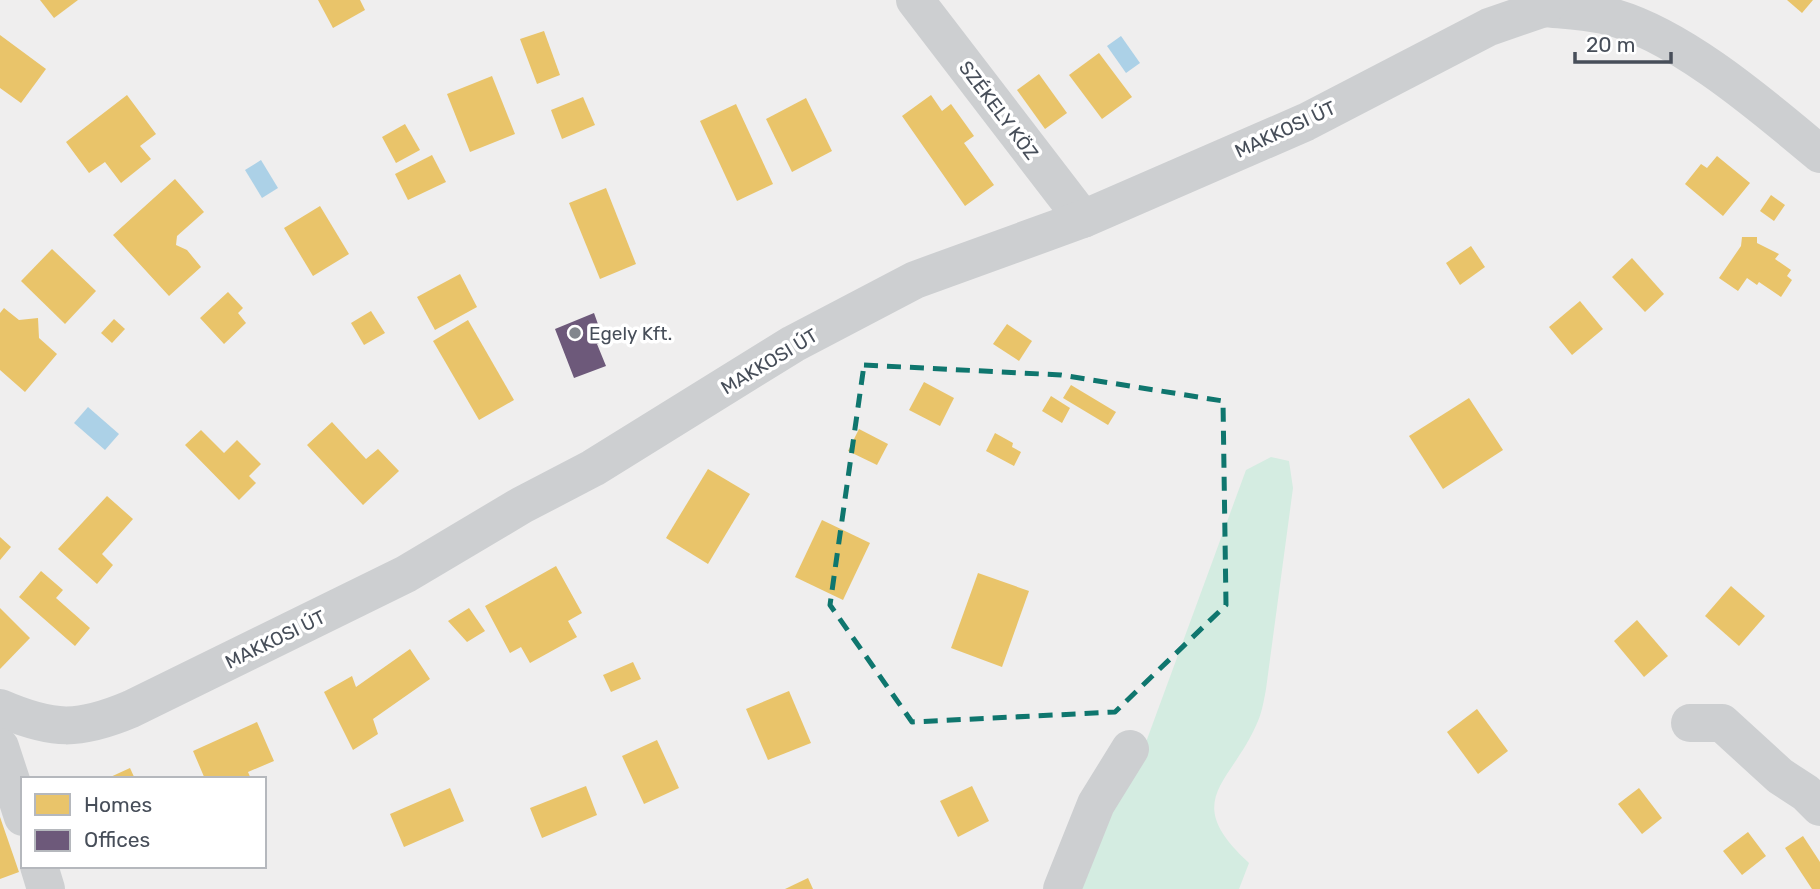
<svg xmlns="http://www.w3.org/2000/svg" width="1820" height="889" viewBox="0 0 1820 889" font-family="Rubik,sans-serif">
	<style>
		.green { fill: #d4ece1 }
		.water { fill: #acd1e7 }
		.homes { fill: #e9c46a }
		.offices { fill: #6d597a }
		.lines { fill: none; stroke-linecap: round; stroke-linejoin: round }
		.minor { stroke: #cdcfd1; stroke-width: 38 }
		.marked { fill: none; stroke: #0f766e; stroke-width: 5; stroke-dasharray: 14 9; stroke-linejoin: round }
		.poi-dot { fill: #82868d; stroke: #fff; stroke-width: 2.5 }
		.labels { text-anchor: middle; stroke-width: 7; stroke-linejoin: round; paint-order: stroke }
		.street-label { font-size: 19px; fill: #474e59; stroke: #fff }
		.poi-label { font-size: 19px; fill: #474e59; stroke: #fff; text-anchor: start }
	</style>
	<rect width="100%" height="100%" fill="#efeeee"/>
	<!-- green -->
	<path class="green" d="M1271,457L1289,461L1293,488L1266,689C1264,700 1262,712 1258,721C1232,784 1179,799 1249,863L1239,889H1074L1142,753L1246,470Z"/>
	<!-- water -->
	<g class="water">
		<polygon points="1121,36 1140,63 1126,73 1107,46"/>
		<polygon points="261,160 278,188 262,198 245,170"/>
		<polygon points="88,407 119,434 105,450 74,423"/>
	</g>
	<!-- homes -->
	<g class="homes">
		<polygon points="40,0 78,0 54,18"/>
		<polygon points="318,0 360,0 365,10 333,28"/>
		<polygon points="1787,0 1813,0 1802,13"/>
		<polygon points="544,31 560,75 537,84 520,39"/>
		<polygon points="0,35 46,69 21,103 0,88"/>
		<polygon points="1099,53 1132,97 1102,119 1069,75"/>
		<polygon points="1039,74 1067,113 1045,129 1017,90"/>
		<polygon points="492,76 515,134 470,152 447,94"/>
		<polygon points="127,95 156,134 140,146 151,159 121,183 105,162 89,173 66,142"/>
		<polygon points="931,95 942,111 951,104 974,136 964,143 994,185 965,206 902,116"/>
		<polygon points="583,97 595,125 562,139 551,110"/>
		<polygon points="806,98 832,151 792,172 766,119"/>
		<polygon points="736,104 773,184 737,201 700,121"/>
		<polygon points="405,124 420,150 396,163 382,137"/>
		<polygon points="432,155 446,182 408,200 395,174"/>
		<polygon points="1717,156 1750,183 1723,216 1685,184 1701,164 1707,168"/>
		<polygon points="175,179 204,212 177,236 176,245 187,250 201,267 169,296 113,235"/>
		<polygon points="606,188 636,264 600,279 569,203"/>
		<polygon points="1771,195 1785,205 1774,221 1760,211"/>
		<polygon points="320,206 349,254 313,276 284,228"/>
		<polygon points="1742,237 1757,237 1757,243 1779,254 1775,259 1791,270 1787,276 1792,280 1781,297 1759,282 1757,285 1747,278 1738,291 1719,278 1741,246"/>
		<polygon points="1471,246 1485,267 1460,285 1446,263"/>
		<polygon points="52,249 96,291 65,324 21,281"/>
		<polygon points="1632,258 1664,294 1645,312 1612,277"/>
		<polygon points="460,274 477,307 435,330 417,297"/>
		<polygon points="228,292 243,308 238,313 246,323 224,344 200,318"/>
		<polygon points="1580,301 1603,329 1572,355 1549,327"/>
		<polygon points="4,308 19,320 38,318 39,338 57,354 25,392 0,370 0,313"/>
		<polygon points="371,311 385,333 364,345 351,323"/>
		<polygon points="114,319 125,329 112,343 101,333"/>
		<polygon points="468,320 514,400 479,420 433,341"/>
		<polygon points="1007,324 1032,341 1019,361 993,344"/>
		<polygon points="924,382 954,398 940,426 909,410"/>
		<polygon points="1071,385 1116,412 1108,425 1063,398"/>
		<polygon points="1051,396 1070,408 1062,423 1042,411"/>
		<polygon points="1469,398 1503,450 1443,489 1409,436"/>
		<polygon points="332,422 366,459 378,449 399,471 363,505 307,445"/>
		<polygon points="859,429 888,444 877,465 848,451"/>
		<polygon points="201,430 224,453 237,440 261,464 249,476 256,483 239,500 185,445"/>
		<polygon points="995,433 1013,443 1012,447 1021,452 1014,466 986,451"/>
		<polygon points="708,469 750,494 708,564 666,538"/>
		<polygon points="107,496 133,519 102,554 113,565 97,584 58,549"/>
		<polygon points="822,520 870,543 843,600 795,577"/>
		<polygon points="0,537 11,547 0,560"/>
		<polygon points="556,566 582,613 568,621 577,637 530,663 521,647 510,653 485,606"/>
		<polygon points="41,571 63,590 56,598 90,628 75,646 19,597"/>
		<polygon points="978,573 1029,591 1002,667 951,648"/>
		<polygon points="1731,586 1765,616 1739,646 1705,616"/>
		<polygon points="0,608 30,638 0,669"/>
		<polygon points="469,608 485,631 467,642 448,621"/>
		<polygon points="1637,620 1668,656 1644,677 1614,641"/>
		<polygon points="410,649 430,679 373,719 378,734 353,750 324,692 352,676 356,687"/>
		<polygon points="633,662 641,679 611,692 603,675"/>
		<polygon points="789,691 811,743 768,760 746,709"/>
		<polygon points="1477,709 1508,751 1478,774 1447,732"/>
		<polygon points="257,722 274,761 248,772 251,779 205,779 193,751"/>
		<polygon points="657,740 679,788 644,804 622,756"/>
		<polygon points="130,768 135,779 106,779"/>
		<polygon points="586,786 597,815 542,838 530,808"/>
		<polygon points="972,786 989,821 958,837 940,801"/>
		<polygon points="450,788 464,821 404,847 390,814"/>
		<polygon points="1639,788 1662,818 1642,834 1618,804"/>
		<polygon points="0,817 19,872 0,879"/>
		<polygon points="1748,832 1766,856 1742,875 1723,851"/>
		<polygon points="1803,836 1820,862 1820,889 1812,889 1785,848"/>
		<polygon points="808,878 813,889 785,889"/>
	</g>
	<!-- offices -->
	<polygon class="offices" points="594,313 604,341 597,344 606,366 574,378 555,329"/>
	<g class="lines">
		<!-- minor -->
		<g class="minor">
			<polyline points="915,0 1083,219"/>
			<path d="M1544,8C1564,10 1584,11 1603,15C1675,30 1764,107 1820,154"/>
			<path d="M0,708C53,731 79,731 131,709L406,574L522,505L593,468L793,344L915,280L1083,219L1306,122L1489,27L1544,8L1551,0"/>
			<polyline points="1690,723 1722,723 1780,776 1806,793 1820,807"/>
			<polyline points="0,747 23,817"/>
			<polyline points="39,866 46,889"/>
			<polyline points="1062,889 1096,804 1130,749"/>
		</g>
	</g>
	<!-- marked area -->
	<path class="marked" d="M864,365L1061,375L1223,401L1226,605L1115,712L912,722L830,605Z"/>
	<!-- markers -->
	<circle class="poi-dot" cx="575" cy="333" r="7"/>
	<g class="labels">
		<!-- street labels -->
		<g class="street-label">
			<text transform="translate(999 110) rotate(53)" y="7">SZÉKELY KÖZ</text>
			<text transform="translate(1285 129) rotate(-25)" y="7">MAKKOSI ÚT</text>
			<text transform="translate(769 361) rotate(-31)" y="7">MAKKOSI ÚT</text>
			<text transform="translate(275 639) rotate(-26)" y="7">MAKKOSI ÚT</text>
		</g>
		<!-- poi labels -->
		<g class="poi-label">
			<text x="589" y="340">Egely Kft.</text>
		</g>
	</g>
	<!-- legend -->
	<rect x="21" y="777" width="245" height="91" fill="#ffffff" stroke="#b5b8bd" stroke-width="2"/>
	<rect x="35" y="794" width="35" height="21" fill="#e9c46a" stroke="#b5b8bd" stroke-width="2"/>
	<text x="84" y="812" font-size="21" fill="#474e59">Homes</text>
	<rect x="35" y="830" width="35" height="21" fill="#6d597a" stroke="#b5b8bd" stroke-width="2"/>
	<text x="84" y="847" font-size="21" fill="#474e59">Offices</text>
	<!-- scale -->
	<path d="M1575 52v10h96v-10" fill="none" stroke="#474e59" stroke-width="3.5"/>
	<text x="1586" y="52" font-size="21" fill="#474e59" stroke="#ffffff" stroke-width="5" paint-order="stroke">20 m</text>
</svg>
